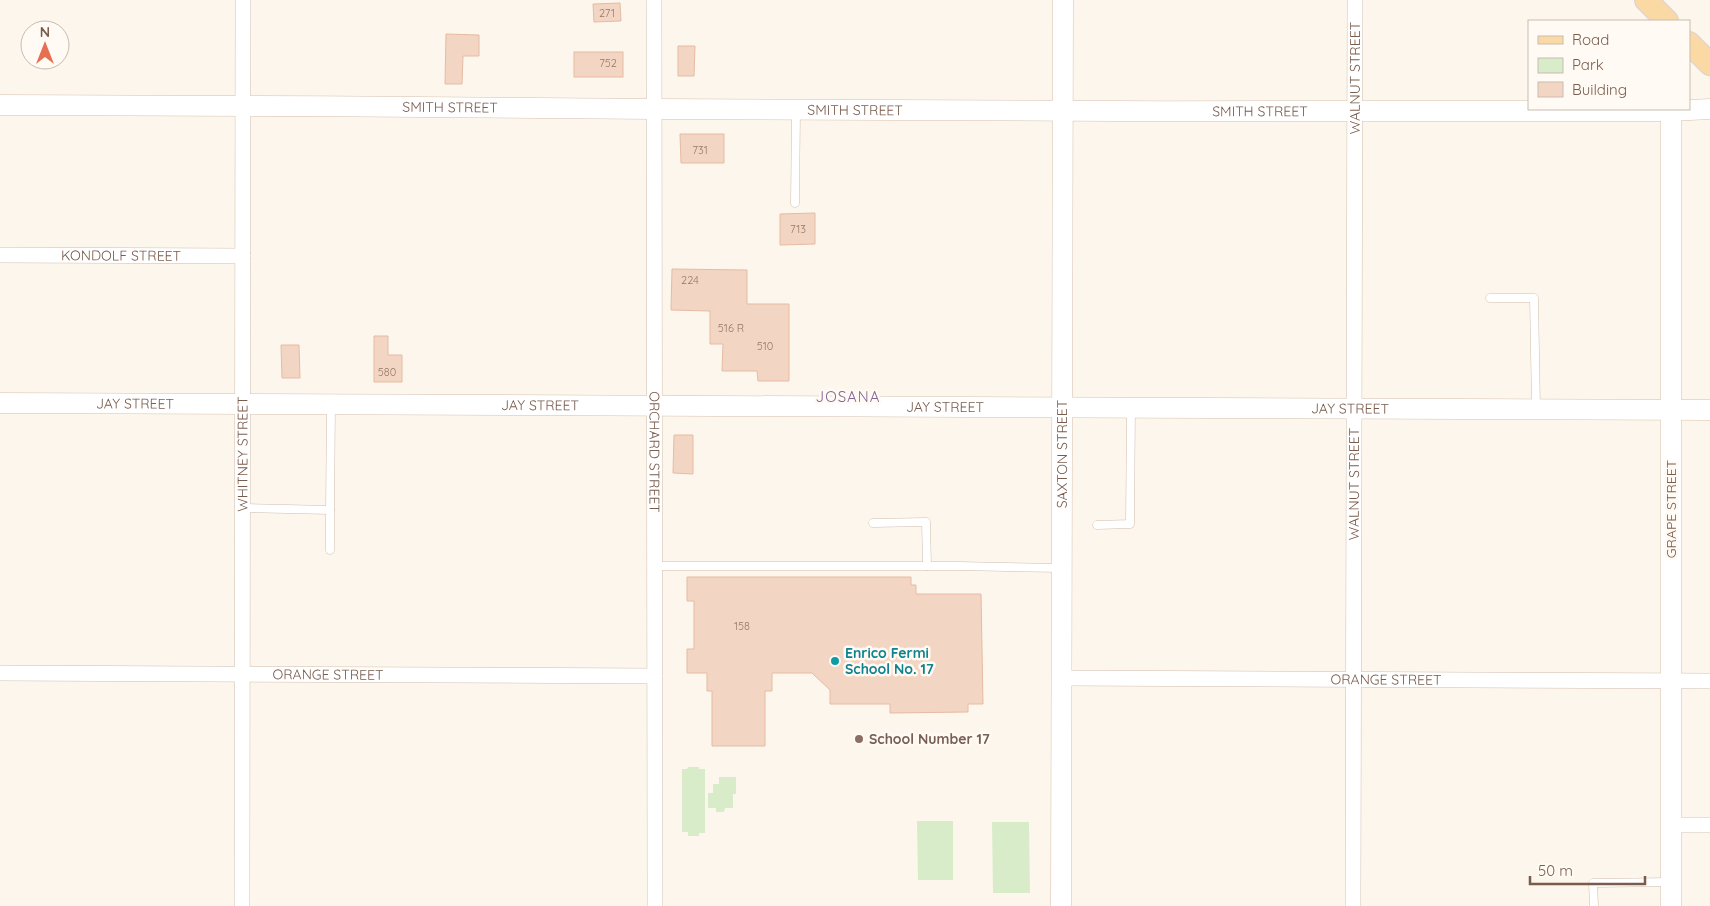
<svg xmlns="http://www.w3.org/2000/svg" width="1710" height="906" viewBox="0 0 1710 906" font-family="Quicksand,sans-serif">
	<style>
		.green { fill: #d8ecc9 }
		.building { fill: #f3d5c3; stroke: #e6bba3 }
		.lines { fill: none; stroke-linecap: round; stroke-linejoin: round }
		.lane-casing { stroke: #d1beb0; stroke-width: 9 }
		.street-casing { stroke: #d1beb0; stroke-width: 16 }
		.secondary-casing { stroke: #d6c0b0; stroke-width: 21 }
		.primary-casing { stroke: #dad1cd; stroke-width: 24 }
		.lane { stroke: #fff; stroke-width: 8 }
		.street { stroke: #fff; stroke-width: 15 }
		.secondary { stroke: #fff; stroke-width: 20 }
		.primary { stroke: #fbd9a5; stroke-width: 22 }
		.culture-dot { fill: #0f9aa8; stroke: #fffaf3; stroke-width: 2 }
		.education-dot { fill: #8d6e63; stroke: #fffaf3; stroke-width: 2 }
		.labels { text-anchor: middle; stroke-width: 5; stroke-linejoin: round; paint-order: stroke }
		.number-label { font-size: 11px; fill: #987a6a }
		.street-label { font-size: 14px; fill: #7a5c4d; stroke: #fffaf3 }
		.culture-label { font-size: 14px; font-weight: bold; fill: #0d838f; stroke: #fffaf3; text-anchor: start }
		.education-label { font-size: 14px; font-weight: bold; fill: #785e54; stroke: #fffaf3; text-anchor: start }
		.neighbourhood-label { font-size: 15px; letter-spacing: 1px; fill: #846695; stroke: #fffaf3 }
	</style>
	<rect width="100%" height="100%" fill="#fdf6ec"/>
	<!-- green -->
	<g class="green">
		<polygon points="688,767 699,767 699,769 705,769 705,833 699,833 699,836 688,836 688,832 682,832 682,769 687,769"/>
		<polygon points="719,777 736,777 736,794 733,794 733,808 725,808 724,812 716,812 716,808 708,808 708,793 713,793 713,784 719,784"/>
		<polygon points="917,821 953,821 953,880 918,880"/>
		<polygon points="992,822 1029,822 1030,893 993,893"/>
	</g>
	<!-- building -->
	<g class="building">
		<polygon points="620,3 621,21 594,22 593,4"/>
		<polygon points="446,34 479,35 479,56 463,56 462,84 445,84"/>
		<polygon points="678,46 695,46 694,76 678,76"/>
		<rect x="574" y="52" width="49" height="25"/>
		<polygon points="680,134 724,134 724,163 681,163"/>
		<polygon points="815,213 815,244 780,245 780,214"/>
		<polygon points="672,269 747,270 747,304 789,304 789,381 758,381 757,371 722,371 723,344 710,344 710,311 671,310"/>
		<polygon points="374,336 388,336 388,355 402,355 402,382 374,382"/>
		<polygon points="281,345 299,345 300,378 282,378"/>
		<polygon points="674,435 693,435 693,474 673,473"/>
		<polygon points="687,577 911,577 911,585 916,585 916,594 981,594 983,704 968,704 968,712 890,713 890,704 830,704 830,690 812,673 772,673 772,691 765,691 765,746 712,746 712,691 707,691 707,673 687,673 687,649 694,649 694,601 687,601"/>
	</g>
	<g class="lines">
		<!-- lane casing -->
		<g class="lane-casing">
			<g id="lane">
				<polyline points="795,203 796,112"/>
				<polyline points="1490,298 1534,298 1536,408"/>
				<polyline points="242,508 330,510 331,405"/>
				<polyline points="873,523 926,522 927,566"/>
				<polyline points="1097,525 1130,524 1131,408"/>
				<polyline points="330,550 330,510"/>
				<polyline points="655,566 959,566 1060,568"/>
				<polyline points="1594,906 1593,883 1671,882"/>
			</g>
		</g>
		<!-- street casing -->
		<g class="street-casing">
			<g id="street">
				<path id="s1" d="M654,0L655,906"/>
				<path id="s2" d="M0,255L243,256"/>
				<path id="s3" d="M0,673L655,676"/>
				<path id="s4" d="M1062,678L1710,681"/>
				<polyline points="1671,825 1710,825"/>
				<path id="s5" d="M242,906L243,0"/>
				<path id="s6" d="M1353,906L1355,0"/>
			</g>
		</g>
		<!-- secondary casing -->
		<g class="secondary-casing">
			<g id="secondary">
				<path id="s7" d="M0,105C218,105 437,107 655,109C994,111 1332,112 1671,111L1710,109"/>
				<path id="s8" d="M0,403L1710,410"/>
				<path id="s9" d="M1061,906L1063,0"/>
				<polyline points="1671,906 1671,111"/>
			</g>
		</g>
		<!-- primary casing -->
		<g class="primary-casing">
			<g id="primary">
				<polyline points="1646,0 1667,21"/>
				<polyline points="1689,43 1710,64"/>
			</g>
		</g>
		<!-- lane -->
		<use href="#lane" class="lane"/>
		<!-- street -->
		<use href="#street" class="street"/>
		<!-- secondary -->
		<use href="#secondary" class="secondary"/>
		<!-- primary -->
		<use href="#primary" class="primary"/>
	</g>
	<!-- markers -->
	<circle class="culture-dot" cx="835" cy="661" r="5"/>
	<circle class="education-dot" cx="859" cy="739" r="5"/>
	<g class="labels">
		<!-- number labels -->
		<g class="number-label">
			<text x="607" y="17">271</text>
			<text x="608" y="67">752</text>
			<text x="700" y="154">731</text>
			<text x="798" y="233">713</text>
			<text x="690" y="284">224</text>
			<text x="731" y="332">516 R</text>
			<text x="765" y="350">510</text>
			<text x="387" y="376">580</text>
			<text x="742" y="630">158</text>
		</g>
		<!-- street labels -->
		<g class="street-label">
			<text dy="5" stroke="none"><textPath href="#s6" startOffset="828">WALNUT STREET</textPath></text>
			<text dy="5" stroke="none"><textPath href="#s7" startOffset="450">SMITH STREET</textPath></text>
			<text dy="5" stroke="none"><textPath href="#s7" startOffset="855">SMITH STREET</textPath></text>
			<text dy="5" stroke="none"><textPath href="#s7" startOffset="1260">SMITH STREET</textPath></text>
			<text dy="5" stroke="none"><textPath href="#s2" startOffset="121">KONDOLF STREET</textPath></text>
			<text dy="5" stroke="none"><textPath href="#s8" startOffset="135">JAY STREET</textPath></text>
			<text dy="5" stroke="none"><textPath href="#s8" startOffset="540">JAY STREET</textPath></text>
			<text dy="5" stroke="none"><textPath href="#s8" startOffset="945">JAY STREET</textPath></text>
			<text dy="5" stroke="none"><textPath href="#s8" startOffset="1350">JAY STREET</textPath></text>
			<text dy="5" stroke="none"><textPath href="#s5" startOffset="452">WHITNEY STREET</textPath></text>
			<text dy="5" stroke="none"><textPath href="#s1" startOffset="452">ORCHARD STREET</textPath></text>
			<text dy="5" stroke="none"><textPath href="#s9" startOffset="452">SAXTON STREET</textPath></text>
			<text dy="5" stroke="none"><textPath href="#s6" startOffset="422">WALNUT STREET</textPath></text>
			<text transform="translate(1671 509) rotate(-90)" y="5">GRAPE STREET</text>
			<text dy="5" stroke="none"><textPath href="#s3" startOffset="328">ORANGE STREET</textPath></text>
			<text dy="5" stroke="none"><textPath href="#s4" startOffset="324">ORANGE STREET</textPath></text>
		</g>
		<!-- culture labels -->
		<g class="culture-label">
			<text x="845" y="658">Enrico Fermi<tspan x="845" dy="16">School No. 17</tspan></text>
		</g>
		<!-- education labels -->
		<g class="education-label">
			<text x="869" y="744">School Number 17</text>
		</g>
		<!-- neighbourhood labels -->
		<g class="neighbourhood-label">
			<text x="848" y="402">JOSANA</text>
		</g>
	</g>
	<!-- legend -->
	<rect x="1528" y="20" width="162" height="90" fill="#fffaf3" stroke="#cabbb1"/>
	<rect x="1538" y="36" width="25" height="8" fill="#fbd9a5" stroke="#cabbb1"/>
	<text x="1572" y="45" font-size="15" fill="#7a5c4d">Road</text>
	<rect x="1538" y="58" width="25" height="15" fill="#d8ecc9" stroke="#cabbb1"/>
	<text x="1572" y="70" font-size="15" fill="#7a5c4d">Park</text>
	<rect x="1538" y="82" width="25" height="15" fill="#f3d5c3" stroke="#cabbb1"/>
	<text x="1572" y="95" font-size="15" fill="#7a5c4d">Building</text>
	<!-- north arrow -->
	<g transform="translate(45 45)"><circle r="24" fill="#fffaf3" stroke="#cabbb1"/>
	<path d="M0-4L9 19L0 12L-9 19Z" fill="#e76f51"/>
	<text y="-8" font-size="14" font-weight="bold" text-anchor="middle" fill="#7a5c4d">N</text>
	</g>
	<!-- scale -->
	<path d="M1530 876v8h115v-8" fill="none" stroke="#7a5c4d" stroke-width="2.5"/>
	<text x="1538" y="876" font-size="15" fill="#7a5c4d" stroke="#fffaf3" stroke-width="4" paint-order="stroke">50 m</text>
</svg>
